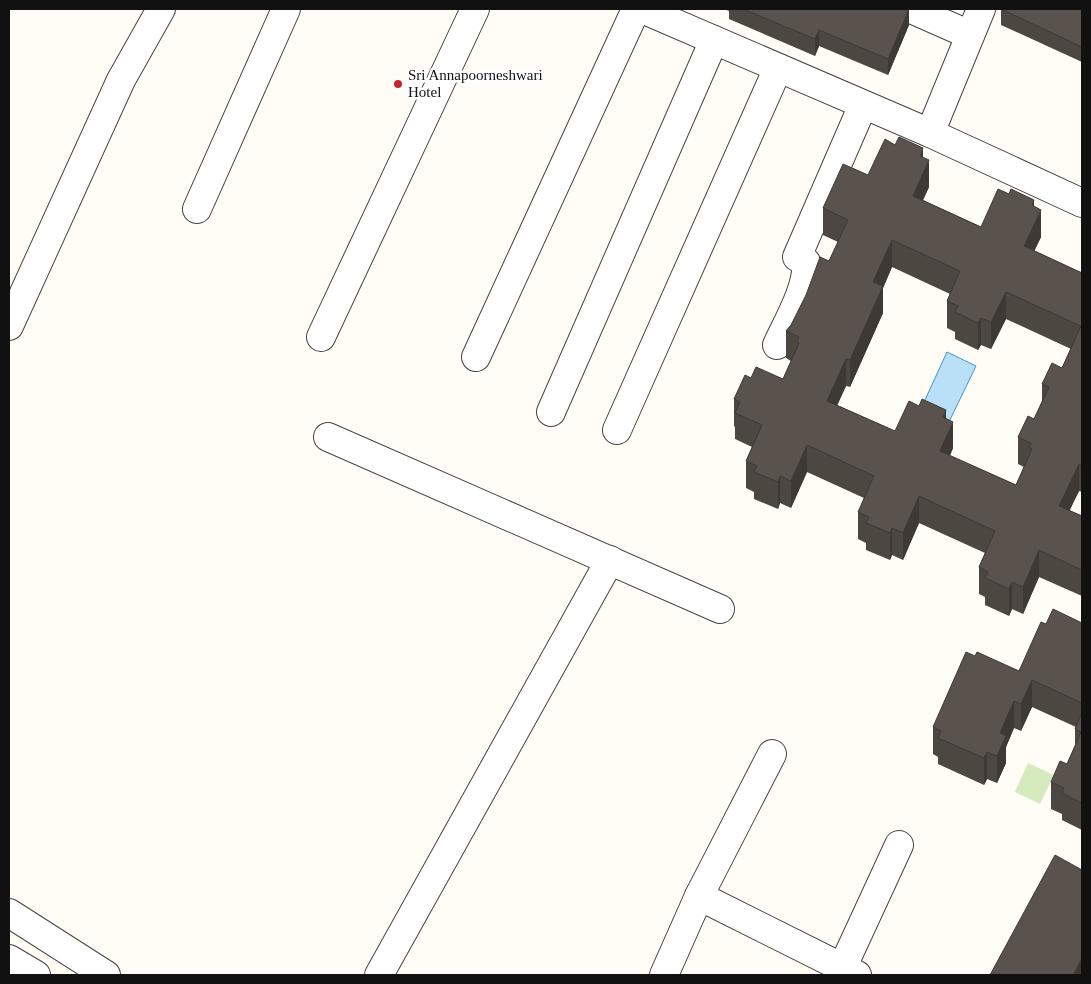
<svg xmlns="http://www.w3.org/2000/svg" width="1091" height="984" viewBox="0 0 1091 984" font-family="Georgia,serif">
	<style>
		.park { fill: #d5ebbd }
		.water { fill: #b9e0f7; stroke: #3f96cf }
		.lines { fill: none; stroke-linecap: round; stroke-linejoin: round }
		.minor-casing { stroke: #444; stroke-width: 30 }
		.minor { stroke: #fff; stroke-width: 28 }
		.wall { fill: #4d4742; fill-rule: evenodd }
		.shaded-wall { fill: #3f3936 }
		.building { fill: #5a524d; stroke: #3f3936; fill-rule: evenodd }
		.poi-dot { fill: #c4262e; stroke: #fff; stroke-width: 2 }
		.labels { text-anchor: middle; stroke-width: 5; stroke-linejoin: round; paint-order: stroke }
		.poi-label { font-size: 15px; fill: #111; stroke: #fff; text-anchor: start }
	</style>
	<rect width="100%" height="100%" fill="#fffdf5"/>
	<!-- park -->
	<polygon class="park" points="1028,763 1054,775 1040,804 1015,792"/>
	<!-- water -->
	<polygon class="water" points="947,352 976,366 947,426 919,413"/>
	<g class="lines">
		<!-- minor casing -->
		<g class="minor-casing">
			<g id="minor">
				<polyline points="642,9 930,133 1082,203"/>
				<polyline points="911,9 970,35"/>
				<polyline points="930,133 981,9"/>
				<polyline points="197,209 286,9"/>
				<polyline points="9,326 121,80 161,9"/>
				<polyline points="321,337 475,9"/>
				<path d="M777,345C787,323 809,286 806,262L797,257L863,105"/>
				<polyline points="476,357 636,9"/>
				<polyline points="551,412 714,40"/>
				<polyline points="617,430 778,68"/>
				<polyline points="328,437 720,609"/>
				<polyline points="699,896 857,975"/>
				<polyline points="9,913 106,975"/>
				<polyline points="9,959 36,975"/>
				<polyline points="379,975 610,560"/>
				<polyline points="664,975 699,896 772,754"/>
				<polyline points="839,975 899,845"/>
			</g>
		</g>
		<!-- minor -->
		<use href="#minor" class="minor"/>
	</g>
	<!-- wall -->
	<g class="wall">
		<polygon points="724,9 909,9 909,25 888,75 819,46 815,56 729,19 729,11"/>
		<polygon points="1001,9 1082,9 1082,62 1001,25"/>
		<path d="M923,157L929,187L923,200L981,227L1034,206L1041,237L1034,251L1082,273V492L1079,491L1069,510L1082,516V596L1039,577L1023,614L1012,609L1009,616L985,605V597L979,594V567L985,553L919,523L903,560L892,555L890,560L866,550V543L858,539V512L864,498L807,472L791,508L780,503L778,509L754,499V492L746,488V461L752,447L735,439V427L734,426V399L751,378L783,379L791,361L786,358V331L791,325L829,261L838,242L823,235V208L868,175ZM892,267L950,294L947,301V328L955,332V339L978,350L981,345L991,349L1006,319L1071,349L1062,368L1042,384V401L1034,419L1018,437V464L1024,467L1016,485L950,456L953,448L946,418L895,431L837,405L846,386L850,387L883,313V288Z"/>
		<polygon points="1082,623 1082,830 1062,820 1062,814 1051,809 1051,782 1067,764 1075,746 1075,729 1076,727 1032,707 1021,731 1014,728 1006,747 1006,763 997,783 987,779 984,785 938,764 938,757 933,754 933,727 975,656 1019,671 1046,624"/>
	</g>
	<!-- shaded-wall -->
	<g class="shaded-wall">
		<polygon points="909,9 909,25 888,75 888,59"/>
		<polygon points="819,30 819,46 815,56 815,39"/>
		<polygon points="923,148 923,174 929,160 929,187 913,222 913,196 920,156"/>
		<polygon points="1034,200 1034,225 1041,210 1041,237 1024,273 1024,246 1032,205"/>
		<polygon points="892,240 892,267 883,288 883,313 850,387 850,360 873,282"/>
		<polygon points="1006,292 1006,319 991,349 991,322"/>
		<polygon points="981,318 981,345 978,350 978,323"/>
		<polygon points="846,359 846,386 827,428 827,401"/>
		<polygon points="946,410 946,437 943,417"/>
		<polygon points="953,422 953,448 940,478 940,451"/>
		<polygon points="807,445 807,472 791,508 791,481"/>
		<polygon points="1079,464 1079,491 1059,533 1059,506"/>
		<polygon points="780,476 780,503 778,509 778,482"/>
		<polygon points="919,496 919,523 903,560 903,533"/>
		<polygon points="892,528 892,555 890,560 890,533"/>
		<polygon points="1039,550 1039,577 1023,614 1023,587"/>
		<polygon points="1012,582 1012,609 1009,616 1009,589"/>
		<polygon points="1032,680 1032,707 1021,731 1021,704"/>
		<polygon points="1014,701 1014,728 1006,747 1006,763 997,783 997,756 1000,733"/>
		<polygon points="987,752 987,779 984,785 984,758"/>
		<polygon points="1082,958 1082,975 1073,975"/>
	</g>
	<!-- building -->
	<g class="building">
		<polygon points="743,9 909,9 888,59 819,30 815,39"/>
		<polygon points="1001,9 1082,9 1082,47"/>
		<path d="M899,137L923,148L920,156L929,160L913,196L981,227L998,189L1009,194L1011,189L1034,200L1032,205L1041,210L1024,246L1082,273V465L1079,464L1059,506L1082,516V570L1039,550L1023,587L1012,582L1009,589L985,578L988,572L979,567L995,531L919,496L903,533L892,528L890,533L866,523L869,517L858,512L874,476L807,445L791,481L780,476L778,482L754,472L757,466L746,461L762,425L735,413L740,402L734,399L745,375L751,378L756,367L783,379L799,343L797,342L799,337L786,331L791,325L806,295L820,257L829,261L848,220L823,208L843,164L868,175L885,139L895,145ZM892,240L960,271L947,301L958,306L955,312L978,323L981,318L991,322L1006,292L1081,326L1062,368L1052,363L1042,384L1049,387L1034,419L1028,416L1018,437L1031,443L1029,447L1032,449L1016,485L940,451L953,422L943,417L946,410L922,399L919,406L909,401L895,431L827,401L846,359L850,360L883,286L873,282Z"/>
		<polygon points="1053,609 1082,623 1082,703 1032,680 1021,704 1014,701 1000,733 1006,736 997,756 987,752 984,758 938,738 941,731 933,727 966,652 975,656 977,652 1019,671 1041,622 1046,624"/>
		<polygon points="1082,713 1082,803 1062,793 1064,788 1051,782 1060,761 1067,764 1081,732 1075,729"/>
		<polygon points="1055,855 1082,870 1082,958 1073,975 990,975"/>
	</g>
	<!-- markers -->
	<circle class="poi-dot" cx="398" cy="84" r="5"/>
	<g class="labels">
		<!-- poi labels -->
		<g class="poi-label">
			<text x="408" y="80">Sri Annapoorneshwari<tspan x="408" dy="17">Hotel</tspan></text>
		</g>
	</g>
	<!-- border -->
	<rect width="1091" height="984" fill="none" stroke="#111111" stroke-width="20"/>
</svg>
